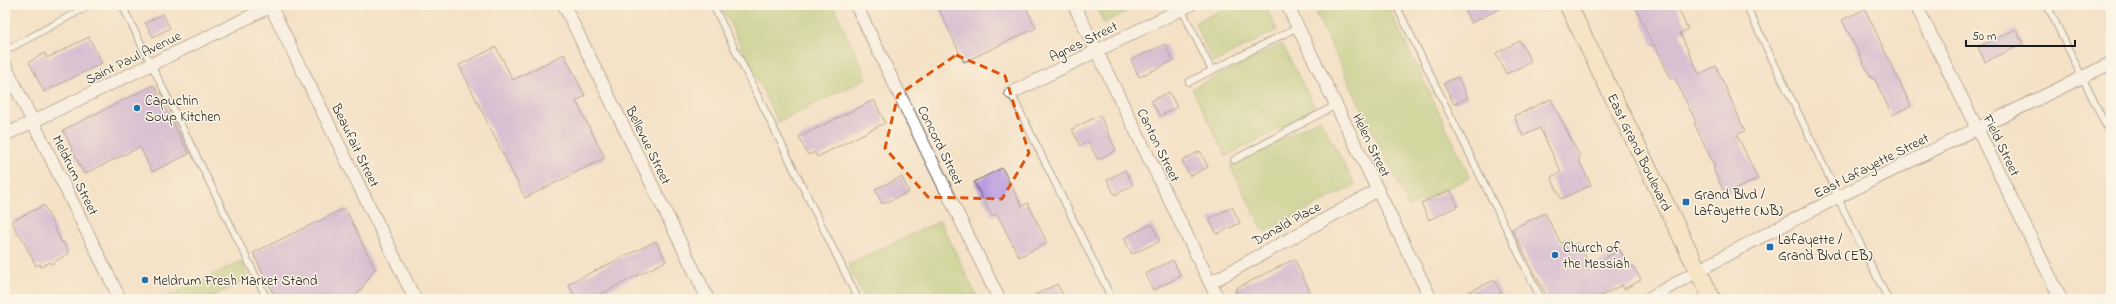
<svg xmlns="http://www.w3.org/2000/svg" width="2116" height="304" viewBox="0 0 2116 304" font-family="'Indie Flower',sans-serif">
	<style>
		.green { fill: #a9c870; stroke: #627246 }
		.building { fill: #b597e0 }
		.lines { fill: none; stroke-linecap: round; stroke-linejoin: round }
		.lane-casing { stroke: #686158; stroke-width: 8 }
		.street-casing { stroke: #686158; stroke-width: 14 }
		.secondary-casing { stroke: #686158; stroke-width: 19 }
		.lane { stroke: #fff; stroke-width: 6 }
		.street { stroke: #fff; stroke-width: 12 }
		.secondary { stroke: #f9e7c3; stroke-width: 17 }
		.marked { fill: none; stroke: #de560d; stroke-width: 3; stroke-dasharray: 8 5; stroke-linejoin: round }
		.poi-dot { fill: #1f6fb2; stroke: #fcf5e5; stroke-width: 1.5 }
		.labels { text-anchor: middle; stroke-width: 3; stroke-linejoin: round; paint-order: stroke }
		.street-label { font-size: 14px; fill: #1c1c1c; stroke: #fcf5e5 }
		.poi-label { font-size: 14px; fill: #1c1c1c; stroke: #fcf5e5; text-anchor: start }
	</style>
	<rect width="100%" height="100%" fill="#fcf5e5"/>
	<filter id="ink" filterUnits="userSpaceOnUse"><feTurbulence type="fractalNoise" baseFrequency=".025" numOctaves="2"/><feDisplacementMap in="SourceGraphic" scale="8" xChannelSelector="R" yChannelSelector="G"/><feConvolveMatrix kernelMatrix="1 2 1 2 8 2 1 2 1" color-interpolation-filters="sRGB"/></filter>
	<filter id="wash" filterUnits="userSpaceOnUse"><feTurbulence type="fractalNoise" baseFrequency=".012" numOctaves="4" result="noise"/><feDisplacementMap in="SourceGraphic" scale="16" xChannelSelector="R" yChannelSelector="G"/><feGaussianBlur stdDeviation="0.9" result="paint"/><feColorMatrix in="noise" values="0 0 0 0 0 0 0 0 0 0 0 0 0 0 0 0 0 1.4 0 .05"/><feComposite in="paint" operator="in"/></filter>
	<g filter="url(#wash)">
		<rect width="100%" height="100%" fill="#f4e1c6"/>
		<!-- green -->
		<g class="green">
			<polygon points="721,5 833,5 867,78 778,122"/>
			<polygon points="1095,5 1140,5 1104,23"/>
			<polygon points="1231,5 1265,5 1277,30 1213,63 1195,23"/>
			<polygon points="1335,5 1387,5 1470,177 1409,207 1316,14"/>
			<polygon points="1282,44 1316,110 1226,156 1192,89"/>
			<polygon points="1320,119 1355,185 1264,232 1230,166"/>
			<polygon points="940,221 978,299 865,299 848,265"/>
			<polygon points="241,261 249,278 208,299 162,299"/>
		</g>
		<g id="blocks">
			<!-- building -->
			<g class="building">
				<polygon points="937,5 1025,5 1036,28 964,62"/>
				<polygon points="1463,5 1508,5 1471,23"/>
				<polygon points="1635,5 1676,5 1688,29 1680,33 1699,74 1716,66 1728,93 1745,131 1737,135 1758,179 1725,194 1713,168 1715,167 1694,123 1696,122 1674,77 1671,79 1655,45 1653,46"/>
				<polygon points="1865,9 1911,106 1892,115 1874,78 1872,79 1869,74 1842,20"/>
				<polygon points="163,14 170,28 153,37 145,23"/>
				<polygon points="2016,29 2023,44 1985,62 1978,47"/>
				<polygon points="89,37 102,63 44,92 29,62 45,53 47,58"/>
				<polygon points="1520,41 1531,62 1506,74 1496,53"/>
				<polygon points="1165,44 1173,61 1139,77 1131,60"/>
				<polygon points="496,47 513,80 564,54 585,96 576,101 605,158 525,198 459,65"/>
				<polygon points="1458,77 1468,98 1454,104 1444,83"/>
				<polygon points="154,85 189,154 152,172 140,147 84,174 63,130"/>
				<polygon points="1169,92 1177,107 1160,116 1151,101"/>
				<polygon points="1551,99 1580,157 1578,158 1591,185 1561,199 1551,177 1561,172 1540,128 1523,136 1514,116"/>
				<polygon points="874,100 885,123 817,157 814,152 808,155 799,137"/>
				<polygon points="1100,115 1116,150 1098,160 1088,141 1080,146 1072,129"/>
				<polygon points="1200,151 1208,167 1190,176 1182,161"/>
				<polygon points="1002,168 1022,206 1028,203 1047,243 1019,257 997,214 992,216 974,182"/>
				<polygon points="1125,170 1133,185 1115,195 1107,180"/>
				<polygon points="902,177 909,192 882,204 875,189"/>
				<polygon points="1450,190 1458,206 1429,220 1421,203"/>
				<polygon points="44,205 62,243 63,242 69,253 51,264 50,262 41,267 40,264 36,266 20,234 18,235 12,221"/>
				<polygon points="1232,207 1240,223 1217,234 1209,219"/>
				<polygon points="345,208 375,269 360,291 351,299 276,299 253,253"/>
				<polygon points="1545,213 1561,243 1568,240 1571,246 1578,242 1590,266 1620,250 1628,268 1633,266 1641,280 1624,289 1622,285 1595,299 1548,299 1512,229"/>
				<polygon points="1152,224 1160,241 1132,254 1124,238"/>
				<polygon points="656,241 666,261 591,299 576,299 568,284"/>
				<polygon points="1294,259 1314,299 1240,299 1235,289"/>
				<polygon points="1173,260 1181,276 1153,290 1145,274"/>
				<polygon points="1495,280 1502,295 1492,299 1453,299"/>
				<polygon points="1057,284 1065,299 1027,299"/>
			</g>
		</g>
	</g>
	<g filter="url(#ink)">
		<use href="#blocks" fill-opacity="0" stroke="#686158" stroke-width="1"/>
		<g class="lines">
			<!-- lane casing -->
			<g class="lane-casing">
				<g id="lane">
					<polyline points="122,5 267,299"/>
					<polyline points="713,5 858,299"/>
					<polyline points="1396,5 1541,299"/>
					<polyline points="1746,5 1831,181 1844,211 1888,299"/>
					<polyline points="2047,5 2111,136"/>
					<polyline points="1181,8 1212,71"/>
					<polyline points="5,51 90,5"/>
					<polyline points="1189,82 1298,27"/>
					<polyline points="1011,93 1112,299"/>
					<polyline points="1234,160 1336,105"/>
				</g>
			</g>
			<!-- street casing -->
			<g class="street-casing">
				<g id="street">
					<polyline points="270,5 415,299"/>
					<polyline points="564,5 708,299"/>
					<polyline points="856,5 999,299"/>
					<polyline points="1074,5 1218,299"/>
					<polyline points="1287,5 1431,299"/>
					<polyline points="1916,5 2061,299"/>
					<polyline points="5,65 120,299"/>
					<polyline points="1011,93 1190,5"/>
					<polyline points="5,135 274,5"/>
					<polyline points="1210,283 1378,190"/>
					<path d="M1648,299C1797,213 1956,140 2111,63"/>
				</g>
			</g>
			<!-- secondary casing -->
			<g class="secondary-casing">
				<polyline id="secondary" points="1568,5 1712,299"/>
			</g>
			<!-- lane -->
			<use href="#lane" class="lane"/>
			<!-- street -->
			<use href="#street" class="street"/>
			<!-- secondary -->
			<use href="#secondary" class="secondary"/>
		</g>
	</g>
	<!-- marked area -->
	<path d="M0 0H2116V304H0ZM956,55L1005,76L1029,153L1002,199L928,197L885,148L898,95Z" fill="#f4e1c6" fill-opacity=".55" fill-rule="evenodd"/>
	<path class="marked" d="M956,55L1005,76L1029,153L1002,199L928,197L885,148L898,95Z"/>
	<!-- markers -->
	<g class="poi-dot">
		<circle cx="137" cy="108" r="4"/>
		<rect x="1682" y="198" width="8" height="8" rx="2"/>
		<rect x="1766" y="243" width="8" height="8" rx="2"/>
		<circle cx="1555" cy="255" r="4"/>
		<circle cx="145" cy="280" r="4"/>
	</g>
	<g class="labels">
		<!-- street labels -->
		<g class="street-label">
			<text transform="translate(1083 41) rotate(-26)" y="5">Agnes Street</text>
			<text transform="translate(133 57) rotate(-26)" y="5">Saint Paul Avenue</text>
			<text transform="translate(356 145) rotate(64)" y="5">Beaufait Street</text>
			<text transform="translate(649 145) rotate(64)" y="5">Bellevue Street</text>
			<text transform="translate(941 145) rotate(64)" y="5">Concord Street</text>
			<text transform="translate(1159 145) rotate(64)" y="5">Canton Street</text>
			<text transform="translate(1372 145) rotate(64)" y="5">Helen Street</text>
			<text transform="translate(2002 145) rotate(64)" y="5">Field Street</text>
			<text transform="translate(1640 152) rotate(64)" y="5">East Grand Boulevard</text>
			<text transform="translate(1871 165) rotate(-27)" y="5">East Lafayette Street</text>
			<text transform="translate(76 175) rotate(64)" y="5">Meldrum Street</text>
			<text transform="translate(1286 223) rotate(-29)" y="5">Donald Place</text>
		</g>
		<!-- poi labels -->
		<g class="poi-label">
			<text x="145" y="105">Capuchin<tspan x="145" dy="16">Soup Kitchen</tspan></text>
			<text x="1694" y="199">Grand Blvd /<tspan x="1694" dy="16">Lafayette (NB)</tspan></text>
			<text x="1778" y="244">Lafayette /<tspan x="1778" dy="16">Grand Blvd (EB)</tspan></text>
			<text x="1563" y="252">Church of<tspan x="1563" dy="16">the Messiah</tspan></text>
			<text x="153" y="285">Meldrum Fresh Market Stand</text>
		</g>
	</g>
	<!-- margin -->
	<rect width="2116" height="304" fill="none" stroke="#fcf5e5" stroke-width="20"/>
	<!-- scale -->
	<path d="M1966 40v6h109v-6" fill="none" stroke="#1c1c1c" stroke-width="2"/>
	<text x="1972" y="40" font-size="12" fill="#1c1c1c" stroke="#fcf5e5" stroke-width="3" paint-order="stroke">50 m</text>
</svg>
